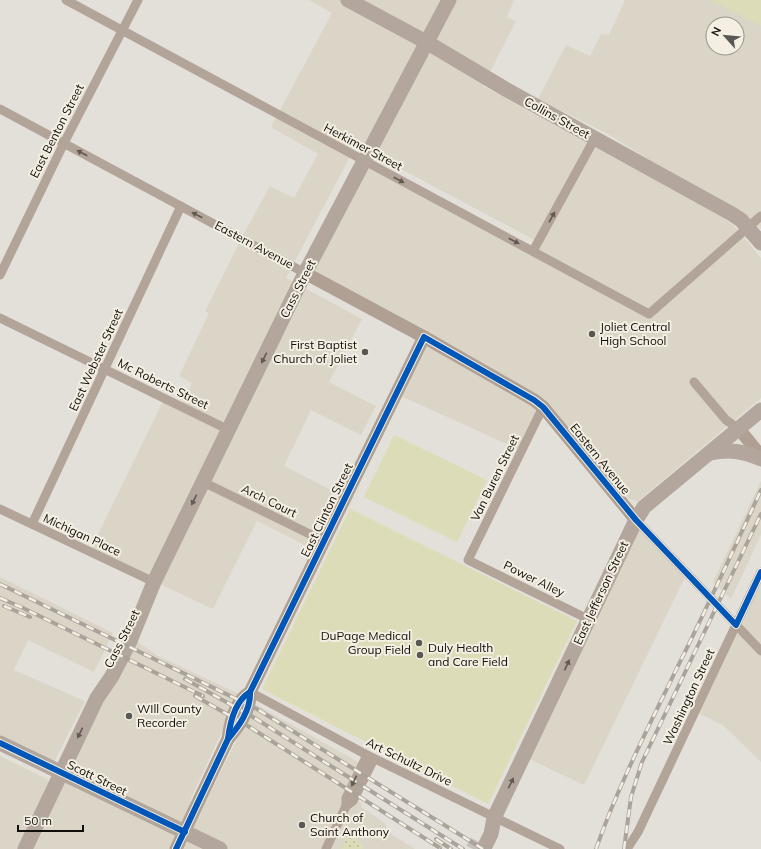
<svg xmlns="http://www.w3.org/2000/svg" width="761" height="849" viewBox="0 0 761 849" font-family="Mulish,sans-serif">
	<style>
		.built { fill: #dad5c7; fill-rule: evenodd }
		.grass { fill: url(#grass-dots) }
		.park { fill: #dcddb8 }
		.lines { fill: none; stroke-linecap: round; stroke-linejoin: round }
		.primary-tunnel { stroke: #c4c1ba; stroke-width: 15; stroke-dasharray: 15 8; stroke-linecap: butt }
		.street { stroke: #b3a499; stroke-width: 9 }
		.secondary { stroke: #b0a094; stroke-width: 13 }
		.primary { stroke: #b2a69d; stroke-width: 15 }
		.rail-casing { stroke: #aaa39b; stroke-width: 4 }
		.rail { stroke: #f4efe2; stroke-width: 2.5; stroke-dasharray: 8; stroke-linecap: butt }
		.cycleway-casing { stroke: #f4efe2; stroke-width: 8 }
		.cycleway { stroke: #0057b8; stroke-width: 6 }
		.oneway { fill: #625a52 }
		.oneway2 { fill: #625a54 }
		.poi-dot { fill: #5a5853; stroke: #f4efe2; stroke-width: 1.5 }
		.labels { text-anchor: middle; stroke-width: 4; stroke-linejoin: round; paint-order: stroke }
		.street-label { font-size: 12px; fill: #110f0b; stroke: #f4efe2 }
		.poi-label { font-size: 12px; fill: #110f0b; stroke: #f4efe2; text-anchor: start }
	</style>
	<defs>
		<pattern id="grass-dots" width="8" height="8" patternUnits="userSpaceOnUse"><rect width="8" height="8" fill="#dcddb8"/><path d="M2 2h.1M6 6h.1" fill="none" stroke="#bcbc9d" stroke-width="1.8" stroke-linecap="round"/></pattern>
	</defs>
	<rect width="100%" height="100%" fill="#e3e0d9"/>
	<!-- built -->
	<g class="built">
		<polygon points="309,0 514,0 507,17 516,21 483,86 724,218 736,228 761,258 761,398 638,501 629,499 545,405 309,272 366,164 534,254 540,243 356,145 286,278 362,319 329,382 376,406 361,435 311,410 284,466 333,491 307,546 257,521 213,609 90,551 166,395 182,404 192,383 179,376 209,313 205,311 241,239 270,186 294,198 318,154 271,127 332,13"/>
		<path d="M625,0H761V229L606,133L538,99L566,45L590,56L601,34L609,35ZM713,24H737V48H713Z"/>
		<polygon points="428,340 541,407 520,450 401,396"/>
		<polygon points="761,481 761,535 731,599 713,582"/>
		<polygon points="636,522 686,575 584,785 525,757"/>
		<polygon points="761,574 761,762 724,726 697,712"/>
		<polygon points="0,577 113,633 94,672 28,640 14,670 85,701 54,762 0,737"/>
		<polygon points="135,640 158,656 239,694 191,798 184,831 63,772"/>
		<polygon points="255,704 358,762 344,793 362,804 361,807 385,823 388,832 415,849 178,849 186,832 207,799"/>
		<polygon points="0,756 47,779 49,784 21,849 0,849"/>
		<polygon points="61,774 183,832 175,849 26,849"/>
	</g>
	<!-- grass -->
	<polygon class="grass" points="348,835 362,843 363,849 341,849"/>
	<!-- park -->
	<g class="park">
		<polygon points="711,0 761,0 761,26"/>
		<polygon points="394,435 487,480 457,542 364,497"/>
		<polygon points="350,509 577,621 488,804 262,689"/>
	</g>
	<g class="lines">
		<!-- primary-tunnel -->
		<polyline class="primary-tunnel" points="473,849 477,841"/>
		<!-- street -->
		<g class="street">
			<polyline points="66,0 649,314 761,216"/>
			<polyline points="0,109 305,273"/>
			<polyline points="533,251 595,138"/>
			<polyline points="0,275 64,143 138,0"/>
			<polyline points="0,318 229,430"/>
			<polyline points="694,382 726,420 739,429"/>
			<polyline points="543,407 468,560 588,619"/>
			<polyline points="203,482 324,541"/>
			<polyline points="0,509 154,582"/>
			<polyline points="636,520 761,651"/>
			<polyline points="32,524 181,206"/>
			<polyline points="250,692 367,755 560,849"/>
			<polyline points="346,806 353,801 374,759"/>
			<polyline points="326,849 346,806 346,798 367,755"/>
			<polyline points="627,849 638,832 761,572"/>
		</g>
		<!-- secondary -->
		<g class="secondary">
			<polyline points="305,273 424,337 534,400 543,407 636,520"/>
			<polyline points="739,429 761,456"/>
			<path d="M228,739C230,722 235,701 250,692"/>
			<path d="M176,849L228,739C239,726 251,710 250,692L424,337"/>
		</g>
		<!-- primary -->
		<g class="primary">
			<polyline points="348,0 428,43 507,90 732,214 741,220 761,243"/>
			<path d="M710,453C730,449 743,451 761,459"/>
			<polyline points="0,743 220,849"/>
			<polyline points="485,846 491,834 494,818 636,520 644,507 761,410"/>
			<polyline points="25,849 97,698 112,676 130,641 154,582 305,273 449,0"/>
		</g>
		<!-- rail casing -->
		<g class="rail-casing">
			<g id="rail">
				<polyline points="0,584 257,709 483,849"/>
				<polyline points="0,598 21,607 203,696"/>
				<polyline points="4,606 30,617"/>
				<polyline points="185,679 253,717 463,849"/>
				<polyline points="195,696 248,726 440,848"/>
				<polyline points="436,839 451,849"/>
				<path d="M596,849C618,786 649,726 678,666C707,608 734,549 761,490"/>
				<polyline points="624,849 631,797 642,762 761,514"/>
			</g>
		</g>
		<!-- rail -->
		<use href="#rail" class="rail"/>
		<!-- cycleway casing -->
		<g class="cycleway-casing">
			<g id="cycleway">
				<path d="M228,739C230,722 235,701 250,692"/>
				<polyline points="0,743 185,832"/>
				<path d="M176,849L228,739C239,726 251,710 250,692L424,337L534,400L543,407L636,520L736,625L761,572"/>
			</g>
		</g>
		<!-- cycleway -->
		<use href="#cycleway" class="cycleway"/>
	</g>
	<!-- one-way arrows -->
	<defs><path id="oneway-solid" d="M-6-.8H1V-3.2L6.5 0L1 3.2V.8H-6Z"/></defs>
	<g class="oneway">
		<use href="#oneway-solid" transform="translate(82 153) rotate(-152)"/>
		<use href="#oneway-solid" transform="translate(399 180) rotate(28)"/>
		<use href="#oneway-solid" transform="translate(197 215) rotate(-152)"/>
		<use href="#oneway-solid" transform="translate(552 217) rotate(-61)"/>
		<use href="#oneway-solid" transform="translate(514 241) rotate(28)"/>
		<use href="#oneway-solid" transform="translate(354 781) rotate(115)"/>
	</g>
	<g class="oneway2">
		<use href="#oneway-solid" transform="translate(264 358) rotate(116)"/>
		<use href="#oneway-solid" transform="translate(194 500) rotate(116)"/>
		<use href="#oneway-solid" transform="translate(567 665) rotate(-65)"/>
		<use href="#oneway-solid" transform="translate(80 733) rotate(116)"/>
		<use href="#oneway-solid" transform="translate(511 783) rotate(-64)"/>
	</g>
	<!-- markers -->
	<g class="poi-dot">
		<circle cx="592" cy="334" r="4"/>
		<circle cx="365" cy="352" r="4"/>
		<circle cx="419" cy="643" r="4"/>
		<circle cx="420" cy="655" r="4"/>
		<circle cx="129" cy="716" r="4"/>
		<circle cx="302" cy="825" r="4"/>
	</g>
	<g class="labels">
		<!-- street labels -->
		<g class="street-label">
			<text transform="translate(557 118) rotate(29)" y="4">Collins Street</text>
			<text transform="translate(57 131) rotate(-63)" y="4">East Benton Street</text>
			<text transform="translate(363 147) rotate(28)" y="4">Herkimer Street</text>
			<text transform="translate(254 245) rotate(28)" y="4">Eastern Avenue</text>
			<text transform="translate(298 289) rotate(-63)" y="4">Cass Street</text>
			<text transform="translate(96 360) rotate(-65)" y="4">East Webster Street</text>
			<text transform="translate(163 384) rotate(26)" y="4">Mc Roberts Street</text>
			<text transform="translate(600 459) rotate(51)" y="4">Eastern Avenue</text>
			<text transform="translate(495 478) rotate(-64)" y="4">Van Buren Street</text>
			<text transform="translate(269 501) rotate(26)" y="4">Arch Court</text>
			<text transform="translate(327 510) rotate(-64)" y="4">East Clinton Street</text>
			<text transform="translate(82 535) rotate(25)" y="4">Michigan Place</text>
			<text transform="translate(534 579) rotate(26)" y="4">Power Alley</text>
			<text transform="translate(601 593) rotate(-65)" y="4">East Jefferson Street</text>
			<text transform="translate(122 639) rotate(-63)" y="4">Cass Street</text>
			<text transform="translate(689 697) rotate(-65)" y="4">Washington Street</text>
			<text transform="translate(409 762) rotate(26)" y="4">Art Schultz Drive</text>
			<text transform="translate(97 778) rotate(26)" y="4">Scott Street</text>
		</g>
		<!-- poi labels -->
		<g class="poi-label">
			<text x="600" y="331">Joliet Central<tspan x="600" dy="14">High School</tspan></text>
			<text x="357" y="349" text-anchor="end">First Baptist<tspan x="357" dy="14">Church of Joliet</tspan></text>
			<text x="411" y="640" text-anchor="end">DuPage Medical<tspan x="411" dy="14">Group Field</tspan></text>
			<text x="428" y="652">Duly Health<tspan x="428" dy="14">and Care Field</tspan></text>
			<text x="137" y="713">WIll County<tspan x="137" dy="14">Recorder</tspan></text>
			<text x="310" y="822">Church of<tspan x="310" dy="14">Saint Anthony</tspan></text>
		</g>
	</g>
	<!-- north arrow -->
	<g transform="translate(725 36) rotate(297)"><circle r="19" fill="#f4efe2" stroke="#99958c"/>
	<path d="M0-3L7 15L0 10L-7 15Z" fill="#5a5853"/>
	<text y="-6" font-size="11" font-weight="bold" text-anchor="middle" fill="#110f0b">N</text>
	</g>
	<!-- scale -->
	<path d="M18 825v6h65v-6" fill="none" stroke="#110f0b" stroke-width="2"/>
	<text x="24" y="825" font-size="12" fill="#110f0b" stroke="#f4efe2" stroke-width="3" paint-order="stroke">50 m</text>
</svg>
